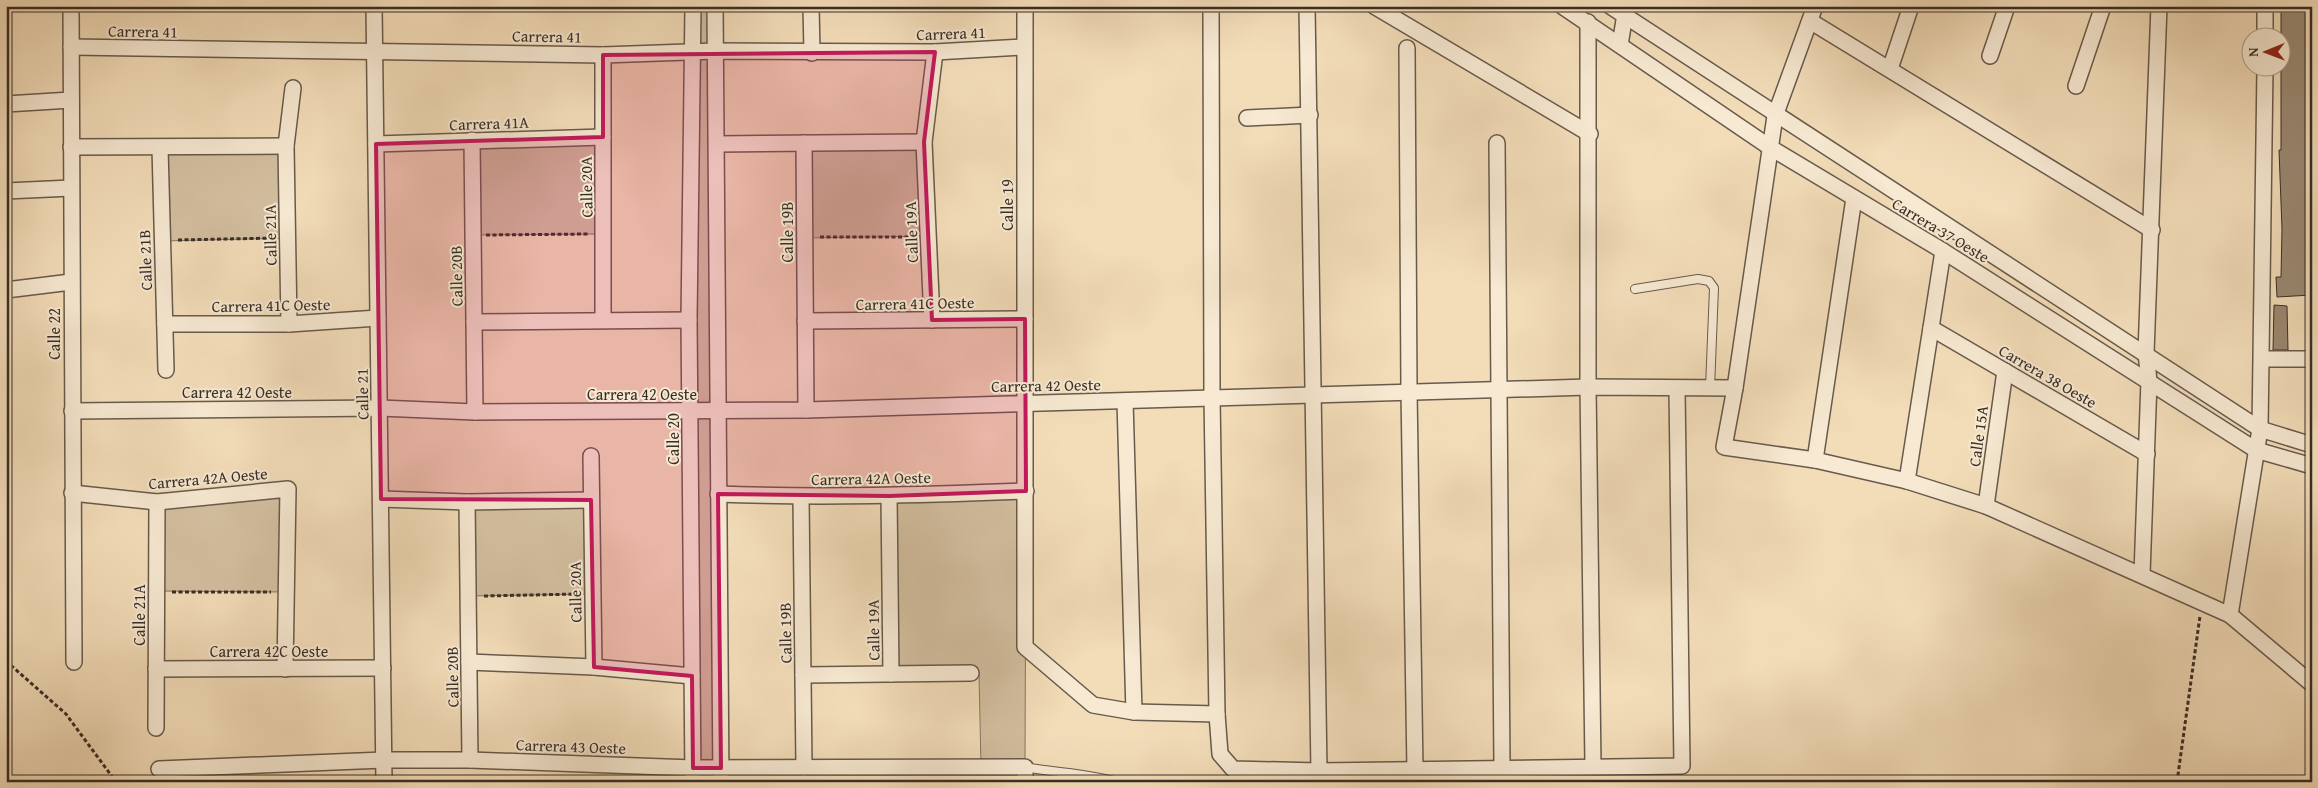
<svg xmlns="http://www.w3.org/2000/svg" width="2318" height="788" viewBox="0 0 2318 788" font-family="'Gentium Book Plus',serif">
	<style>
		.green { fill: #d3bfa0; stroke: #867664 }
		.building { fill: #9a8973; stroke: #392e27 }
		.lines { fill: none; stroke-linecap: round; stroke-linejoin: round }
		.lane-casing { stroke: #685a4c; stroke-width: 10 }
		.street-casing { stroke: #685a4c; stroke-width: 18 }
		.path { stroke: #392e27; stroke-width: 3; stroke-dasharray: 4 2.5; stroke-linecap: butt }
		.lane { stroke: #f7e9d2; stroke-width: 8 }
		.street { stroke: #f7e9d2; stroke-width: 15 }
		.marked { fill: #c2185b; fill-opacity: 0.2; stroke: #c2185b; stroke-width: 4; stroke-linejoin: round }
		.labels { text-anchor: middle; stroke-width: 4; stroke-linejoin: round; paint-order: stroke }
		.street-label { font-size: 16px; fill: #392e27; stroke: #f7e9d2 }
	</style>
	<rect width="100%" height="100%" fill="#f3ddb9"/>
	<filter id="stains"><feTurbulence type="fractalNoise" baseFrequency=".004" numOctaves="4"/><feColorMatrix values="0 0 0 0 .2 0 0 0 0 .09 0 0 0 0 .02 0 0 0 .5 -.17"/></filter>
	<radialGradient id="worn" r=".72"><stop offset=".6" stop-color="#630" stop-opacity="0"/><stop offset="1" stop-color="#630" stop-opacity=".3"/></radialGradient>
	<!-- green -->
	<g class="green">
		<polygon points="693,6 715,6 721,782 693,782"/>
		<polygon points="603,137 604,234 473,235 472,140"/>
		<polygon points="924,142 928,236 805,238 804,143"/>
		<polygon points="286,146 288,238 162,241 160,148"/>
		<polygon points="288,489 286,592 156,591 157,502"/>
		<polygon points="1026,491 1025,767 981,767 979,673 891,674 889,496"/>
		<polygon points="591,500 593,594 468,596 467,502"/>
	</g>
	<!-- building -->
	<g class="building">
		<polygon points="2281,7 2312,7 2312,295 2277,297 2276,277 2281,277 2282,229 2279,150 2281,150"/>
		<polygon points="2274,305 2287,306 2288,350 2273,350"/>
	</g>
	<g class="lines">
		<!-- lane casing -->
		<g class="lane-casing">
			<g id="lane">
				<polyline points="1635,289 1698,279 1709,281 1714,288 1710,388"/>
				<path d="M1025,767C1055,773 1087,773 1117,782"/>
			</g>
		</g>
		<!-- street casing -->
		<g class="street-casing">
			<g id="street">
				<polyline points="71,6 74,662"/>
				<polyline points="374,6 384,782"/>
				<polyline points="715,6 721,782"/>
				<polyline points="811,6 812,53"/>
				<polyline points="1025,6 1025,647 1093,705 1134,712 1217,714"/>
				<polyline points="1211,6 1212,397 1217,714 1220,754 1233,769 1319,771 1682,766 1677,389"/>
				<polyline points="1307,6 1319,771"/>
				<polyline points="1374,6 1590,134"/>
				<polyline points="1562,6 1771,148 1943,251 2256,450 2312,466"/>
				<polyline points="1610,6 2260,429 2312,445"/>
				<polyline points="1815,6 1775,116 1735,388 1724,447 1815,460 1907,481 1986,506 2230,615 2312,684"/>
				<polyline points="1810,21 2152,230"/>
				<polyline points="1588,22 1588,387 1593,766"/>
				<polyline points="2265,38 2265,6"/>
				<polyline points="1620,45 1626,8"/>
				<polyline points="71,47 603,55 715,51 935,52 1024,47"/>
				<polyline points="1407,48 1409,391 1415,770"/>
				<polyline points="1990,56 2007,6"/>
				<polyline points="1890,69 1911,6"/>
				<polyline points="2076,86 2103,6"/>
				<polyline points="6,104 71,100"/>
				<polyline points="1247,118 1310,115"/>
				<polyline points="472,140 475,412"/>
				<polyline points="804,143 806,410"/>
				<polyline points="1497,143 1502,767"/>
				<polyline points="376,144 603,137"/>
				<polyline points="717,144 924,142"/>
				<polyline points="71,147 286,146"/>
				<polyline points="160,148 166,370"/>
				<polyline points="6,191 71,188"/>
				<polyline points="6,290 71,282"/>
				<polyline points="603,320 603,55"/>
				<polyline points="932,320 924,142 935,52"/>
				<polyline points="805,321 1025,319"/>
				<polyline points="474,322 689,320"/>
				<polyline points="165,324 289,324 378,318"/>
				<polyline points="289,324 286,146 293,88"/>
				<polyline points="1931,328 2147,454"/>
				<polyline points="2262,359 2312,359"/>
				<polyline points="1125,401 1134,712"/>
				<polyline points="72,411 380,408 475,412 806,410 1588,387 1735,388"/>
				<polyline points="591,456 594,667"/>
				<polyline points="1815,460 1854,198"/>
				<polyline points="1907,481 1943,251"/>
				<polyline points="72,493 157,502 288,489 285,669"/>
				<path d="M718,494C821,498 923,495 1026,491"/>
				<polyline points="889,496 891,674"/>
				<polyline points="801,497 804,768"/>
				<polyline points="381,499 467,502 591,500"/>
				<polyline points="467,502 470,760"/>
				<polyline points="1986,506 2005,371"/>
				<polyline points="2142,574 2149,381 2146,353 2159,6"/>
				<polyline points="2230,615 2260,429 2265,68"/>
				<polyline points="469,662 594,667 692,676"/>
				<polyline points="156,669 383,668"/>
				<polyline points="803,675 971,673"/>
				<polyline points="156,728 157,502"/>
				<polyline points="159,769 384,760 470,760 693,768 1025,767 1025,782"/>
				<polyline points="693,782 689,320 693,6"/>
			</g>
		</g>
		<!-- path -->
		<g class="path">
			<polyline points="486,235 588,234"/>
			<polyline points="820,237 914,237"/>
			<polyline points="178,240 274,238"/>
			<polyline points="172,592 271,592"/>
			<polyline points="484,596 577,594"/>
			<polyline points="6,661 66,714 116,782"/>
			<polyline points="2177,782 2200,616"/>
		</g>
		<!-- lane -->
		<use href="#lane" class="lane"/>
		<!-- street -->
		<use href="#street" class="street"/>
	</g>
	<!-- marked area -->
	<path class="marked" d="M935,52L924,142L932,320L1025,319L1026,491L889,496L718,494L721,768H693L692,676L594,667L591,500L381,499L376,144L603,137V55Z"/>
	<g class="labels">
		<!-- street labels -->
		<g class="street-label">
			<text transform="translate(143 31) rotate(1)" y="6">Carrera 41</text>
			<text transform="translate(951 33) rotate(-2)" y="6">Carrera 41</text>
			<text transform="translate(547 36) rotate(1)" y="6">Carrera 41</text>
			<text transform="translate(489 123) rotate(-2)" y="6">Carrera 41A</text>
			<text transform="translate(586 187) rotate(-91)" y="6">Calle 20A</text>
			<text transform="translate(1007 205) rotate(-90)" y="6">Calle 19</text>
			<text transform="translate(1941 230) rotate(31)" y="6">Carrera 37 Oeste</text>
			<text transform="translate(787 232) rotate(-90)" y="6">Calle 19B</text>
			<text transform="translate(911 232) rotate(-92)" y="6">Calle 19A</text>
			<text transform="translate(270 235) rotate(-91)" y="6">Calle 21A</text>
			<text transform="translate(145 260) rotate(-92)" y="6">Calle 21B</text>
			<text transform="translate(456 276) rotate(-91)" y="6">Calle 20B</text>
			<text transform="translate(915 303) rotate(-1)" y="6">Carrera 41C Oeste</text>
			<text transform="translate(271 305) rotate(-1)" y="6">Carrera 41C Oeste</text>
			<text transform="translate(54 334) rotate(-90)" y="6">Calle 22</text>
			<text transform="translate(2048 376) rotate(30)" y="6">Carrera 38 Oeste</text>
			<text transform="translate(1046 385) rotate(-1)" y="6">Carrera 42 Oeste</text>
			<text x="237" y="398">Carrera 42 Oeste</text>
			<text transform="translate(362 394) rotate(-91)" y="6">Calle 21</text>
			<text x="642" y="400">Carrera 42 Oeste</text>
			<text transform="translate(1978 436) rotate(-82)" y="6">Calle 15A</text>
			<text transform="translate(673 439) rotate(-90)" y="6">Calle 20</text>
			<text transform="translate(208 478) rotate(-5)" y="6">Carrera 42A Oeste</text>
			<text transform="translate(871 478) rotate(-1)" y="6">Carrera 42A Oeste</text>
			<text transform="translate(575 592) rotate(-91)" y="6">Calle 20A</text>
			<text transform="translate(139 615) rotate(-90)" y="6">Calle 21A</text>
			<text transform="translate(873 630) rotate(-91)" y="6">Calle 19A</text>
			<text transform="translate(785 633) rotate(-91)" y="6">Calle 19B</text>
			<text x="269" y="657">Carrera 42C Oeste</text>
			<text transform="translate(452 677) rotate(-91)" y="6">Calle 20B</text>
			<text transform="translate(571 746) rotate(2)" y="6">Carrera 43 Oeste</text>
		</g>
	</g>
	<!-- margin -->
	<rect width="2318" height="788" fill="none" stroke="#f3ddb9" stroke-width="25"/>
	<rect x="8" y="8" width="2303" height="773" fill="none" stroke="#392e27" stroke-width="2.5"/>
	<rect x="12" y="12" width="2293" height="763" fill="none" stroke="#392e27"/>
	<!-- north arrow -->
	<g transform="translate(2266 52) rotate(269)"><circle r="24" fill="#f7e9d2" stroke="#ab9e8e"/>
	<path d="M0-4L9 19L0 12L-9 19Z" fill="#8f2418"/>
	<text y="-8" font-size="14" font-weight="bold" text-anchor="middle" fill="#392e27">N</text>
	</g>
	<rect width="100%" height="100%" filter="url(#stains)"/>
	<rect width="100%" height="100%" fill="url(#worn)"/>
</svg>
